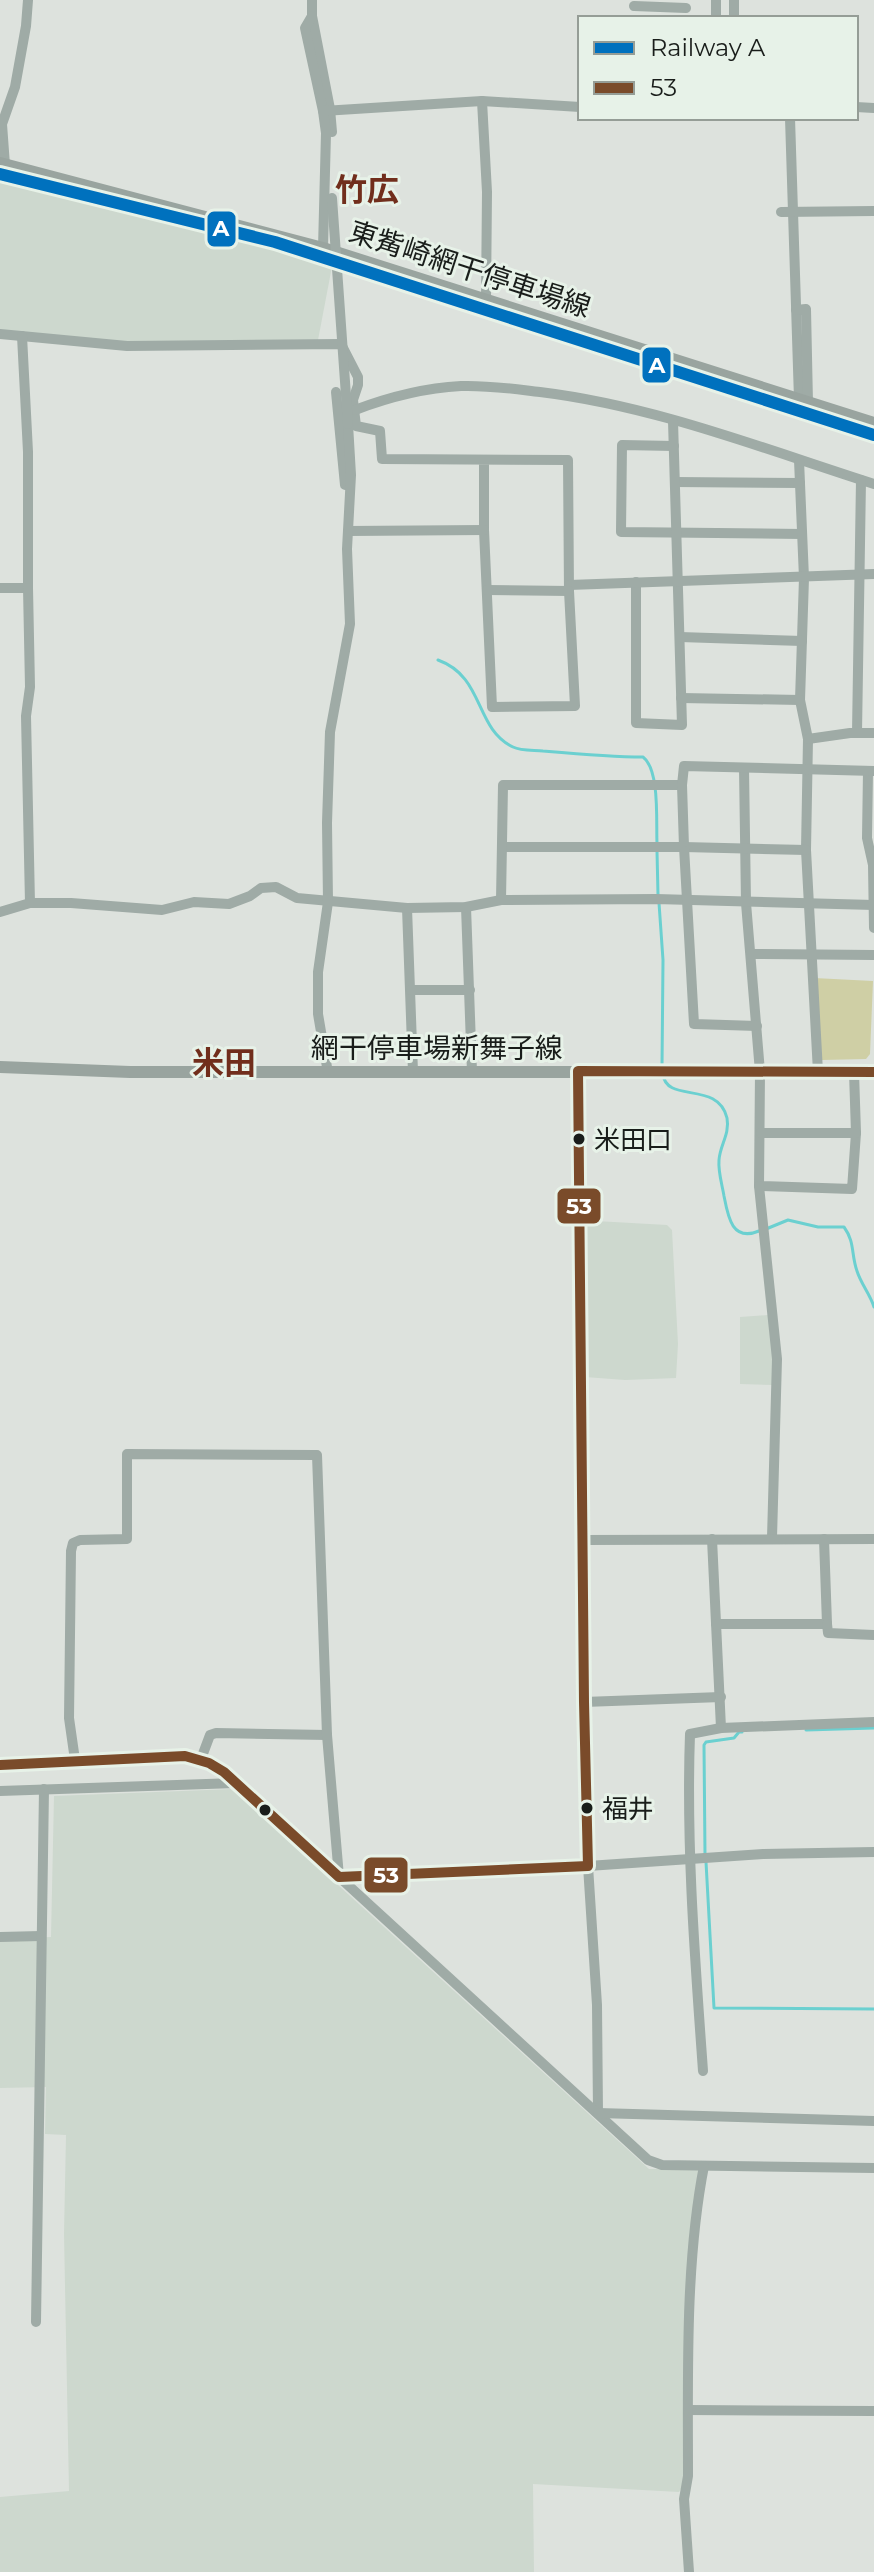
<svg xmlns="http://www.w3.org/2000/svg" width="874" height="2572" viewBox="0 0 874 2572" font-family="Montserrat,'Noto Sans JP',sans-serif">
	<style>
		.built { fill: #cdd8ce }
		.green { fill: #cfcfa5 }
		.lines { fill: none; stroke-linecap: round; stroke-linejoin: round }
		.stream { stroke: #6bd0d0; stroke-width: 3 }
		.minor { stroke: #9faba6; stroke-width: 10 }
		.major { stroke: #99a49f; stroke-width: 12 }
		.minor-bridge { stroke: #9faba6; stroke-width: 10 }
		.bus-1-casing { stroke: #e7f2e8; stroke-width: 16 }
		.bus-1 { stroke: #7a4b2a; stroke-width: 10 }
		.rail-1-casing { stroke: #e7f2e8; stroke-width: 18 }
		.rail-1 { stroke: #0071be; stroke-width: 12 }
		.bus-dot { fill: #191d1a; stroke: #e7f2e8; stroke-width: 3 }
		.labels { text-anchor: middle; stroke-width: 6; stroke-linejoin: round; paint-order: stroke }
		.bus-label { font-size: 26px; fill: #191d1a; stroke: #e7f2e8; text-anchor: start }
		.street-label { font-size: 28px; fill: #191d1a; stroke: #e7f2e8 }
		.quarter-label { font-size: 32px; font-weight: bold; fill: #712e1c; stroke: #e7f2e8 }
		.line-badge { stroke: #e7f2e8; stroke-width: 3 }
		.badge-label { font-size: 22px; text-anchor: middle; font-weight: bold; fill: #fff }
	</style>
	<rect width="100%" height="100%" fill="#dde2dd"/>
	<!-- built -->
	<g class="built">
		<polygon points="0,168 334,256 318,340 136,343 0,330"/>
		<polygon points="596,1221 667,1225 672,1230 678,1344 676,1378 625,1380 585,1377 585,1223"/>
		<polygon points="768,1315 774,1360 773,1385 740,1384 740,1317"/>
		<polygon points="233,1789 649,2169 701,2169 684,2484 679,2492 533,2484 534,2572 0,2572 0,2497 69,2491 64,2234 66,2135 45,2134 46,2087 0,2088 0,1939 51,1937 54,1796"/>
	</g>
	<!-- green -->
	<polygon class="green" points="814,978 873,981 870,1054 866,1059 822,1060"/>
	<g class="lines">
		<!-- stream -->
		<g class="stream">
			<path d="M438,660C485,677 474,728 513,747C521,751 534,750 543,751C577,754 610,757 643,757C660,770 656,821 657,843"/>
			<polyline points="657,851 658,895"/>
			<polyline points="659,903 663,960 662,1067"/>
			<path d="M663,1074C666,1104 718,1080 727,1118C730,1134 720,1145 719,1160C718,1172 722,1184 724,1196C728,1217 732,1242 759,1231"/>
			<path d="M766,1229L788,1220L818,1227H844C855,1242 851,1254 857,1271C861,1284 870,1294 874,1307"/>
			<polyline points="806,1730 874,1728"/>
			<polyline points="705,1854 704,1745 706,1742 734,1738 739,1732 742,1732"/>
			<polyline points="706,1862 714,2008 874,2009"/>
		</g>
		<!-- minor -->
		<g class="minor">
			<polyline points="312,0 312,16 330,109 332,132"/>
			<polyline points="734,0 734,18"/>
			<polyline points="634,6 686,8"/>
			<polyline points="312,16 305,28 323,111"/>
			<polyline points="716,18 716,0"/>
			<polyline points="482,101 487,192 486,299"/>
			<polyline points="856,107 874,108"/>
			<polyline points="790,118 799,399"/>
			<polyline points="5,165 2,124 15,87 26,26 28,0"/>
			<polyline points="781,212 874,211"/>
			<polyline points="323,248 326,133 323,111 482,101 580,107"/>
			<polyline points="796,310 806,309 808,403"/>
			<polyline points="0,334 127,346 341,344 358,377 358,385 353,400 356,426 380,431 382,459 568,460 569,591 575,706 492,707 484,530 484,460"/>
			<polyline points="336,392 345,485"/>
			<path d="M355,410C389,397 424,388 461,386C488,385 514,389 540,392C655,406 764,449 874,484"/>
			<polyline points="674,446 622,445 621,532 802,534"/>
			<polyline points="799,460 804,578 800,700 808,739 806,850 818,1072"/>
			<polyline points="675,482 800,483"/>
			<polyline points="348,531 484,530"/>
			<polyline points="636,582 636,723 682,725 673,421"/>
			<polyline points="569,585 874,574"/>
			<polyline points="0,588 28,588 28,452 22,336"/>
			<polyline points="28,588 30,687 26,716 30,903"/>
			<polyline points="487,590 569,591"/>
			<polyline points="680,637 802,641"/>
			<polyline points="681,698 800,700"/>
			<polyline points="857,733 861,480"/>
			<polyline points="808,739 850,733 874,733"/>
			<polyline points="744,768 746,903 760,1072 759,1186 852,1189 856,1133 854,1072"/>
			<polyline points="868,771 867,838 873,865 874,928"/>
			<polyline points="503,847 684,847 806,850"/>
			<polyline points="501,900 503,785 682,785"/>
			<polyline points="466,907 472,1072"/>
			<polyline points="407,908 413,1072"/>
			<polyline points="0,912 30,903 71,903 162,910 194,902 229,904 250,896 261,888 276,887 297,898 407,908 466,907 501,900 656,899 874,905"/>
			<polyline points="751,954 874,955"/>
			<polyline points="411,990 470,990"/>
			<polyline points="757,1026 694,1024 684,847 682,785 684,766 874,771"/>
			<polyline points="578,1071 584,1702 588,1866 597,2005 598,2113"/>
			<polyline points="328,1073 318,1014 318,972 328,902 327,823 330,732 350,624 347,549 351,475 348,424"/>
			<polyline points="761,1133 856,1133"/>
			<polyline points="759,1186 777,1359 772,1538"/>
			<polyline points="712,1539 721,1728"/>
			<polyline points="582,1540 874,1539"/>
			<polyline points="716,1624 827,1624 824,1539"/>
			<polyline points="827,1624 828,1633 874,1635"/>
			<polyline points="584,1702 721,1697"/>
			<polyline points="201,1759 210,1735 216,1733 327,1735"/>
			<polyline points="75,1760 69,1718 71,1551 73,1543 80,1540 127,1539 127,1454 317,1455 327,1735 339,1877"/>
			<polyline points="0,1765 185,1756 214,1764 229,1776 648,2160 662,2165 874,2168"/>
			<polyline points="0,1791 236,1783"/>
			<polyline points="339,1877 588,1866 763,1854 874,1852"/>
			<polyline points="0,1937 41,1936"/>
			<path d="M703,2071C695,1959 686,1846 690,1734L721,1728L874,1722"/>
			<polyline points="598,2113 874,2121"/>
			<polyline points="36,2322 44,1789"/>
			<polyline points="688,2410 874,2411"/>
			<path d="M689,2572L684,2499L688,2476C688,2376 685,2263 704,2166"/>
		</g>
		<!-- major -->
		<g class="major">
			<polyline points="0,163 323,248 874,423"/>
			<polyline points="0,1067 130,1072 874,1072"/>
		</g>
		<!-- minor-bridge -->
		<polyline class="minor-bridge" points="332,198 348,424"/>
		<!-- bus-1 casing -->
		<g class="bus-1-casing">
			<polyline id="bus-1" points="0,1765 185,1756 209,1763 224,1772 339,1877 588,1866 584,1702 578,1071 874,1072"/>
		</g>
		<!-- bus-1 -->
		<use href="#bus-1" class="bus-1"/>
		<!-- rail-1 casing -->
		<g class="rail-1-casing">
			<polyline id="rail-1" points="0,174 275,242 874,435"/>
		</g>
		<!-- rail-1 -->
		<use href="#rail-1" class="rail-1"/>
	</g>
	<!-- markers -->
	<g class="bus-dot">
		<circle cx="579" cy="1139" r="7"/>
		<circle cx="587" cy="1808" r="7"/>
		<circle cx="265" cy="1810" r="7"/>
	</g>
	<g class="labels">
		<!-- bus labels -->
		<g class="bus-label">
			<text x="594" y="1149">米田口</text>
			<text x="602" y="1818">福井</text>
		</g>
		<!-- street labels -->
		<g class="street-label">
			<text transform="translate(470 269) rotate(18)" y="10">東觜崎網干停車場線</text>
			<text x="437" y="1058">網干停車場新舞子線</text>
		</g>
		<!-- quarter labels -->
		<g class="quarter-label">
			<text x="367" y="201">竹広</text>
			<text x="224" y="1074">米田</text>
		</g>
	</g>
	<g class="line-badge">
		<rect x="206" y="210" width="31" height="38" rx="8" fill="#0071be"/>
		<rect x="641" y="346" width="31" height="38" rx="8" fill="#0071be"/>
		<rect x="556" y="1187" width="46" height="38" rx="8" fill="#7a4b2a"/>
		<rect x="363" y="1856" width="46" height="38" rx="8" fill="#7a4b2a"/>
	</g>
	<g class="badge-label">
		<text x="221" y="236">A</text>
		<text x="657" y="373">A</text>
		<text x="579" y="1214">53</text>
		<text x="386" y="1883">53</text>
	</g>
	<!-- legend -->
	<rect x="578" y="16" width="280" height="104" fill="#e7f2e8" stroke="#959d96" stroke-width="2"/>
	<rect x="594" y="42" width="40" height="12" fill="#0071be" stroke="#959d96" stroke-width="2"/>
	<text x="650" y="56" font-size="24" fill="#191d1a">Railway A</text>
	<rect x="594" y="82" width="40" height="12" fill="#7a4b2a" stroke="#959d96" stroke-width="2"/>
	<text x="650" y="96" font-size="24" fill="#191d1a">53</text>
</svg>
